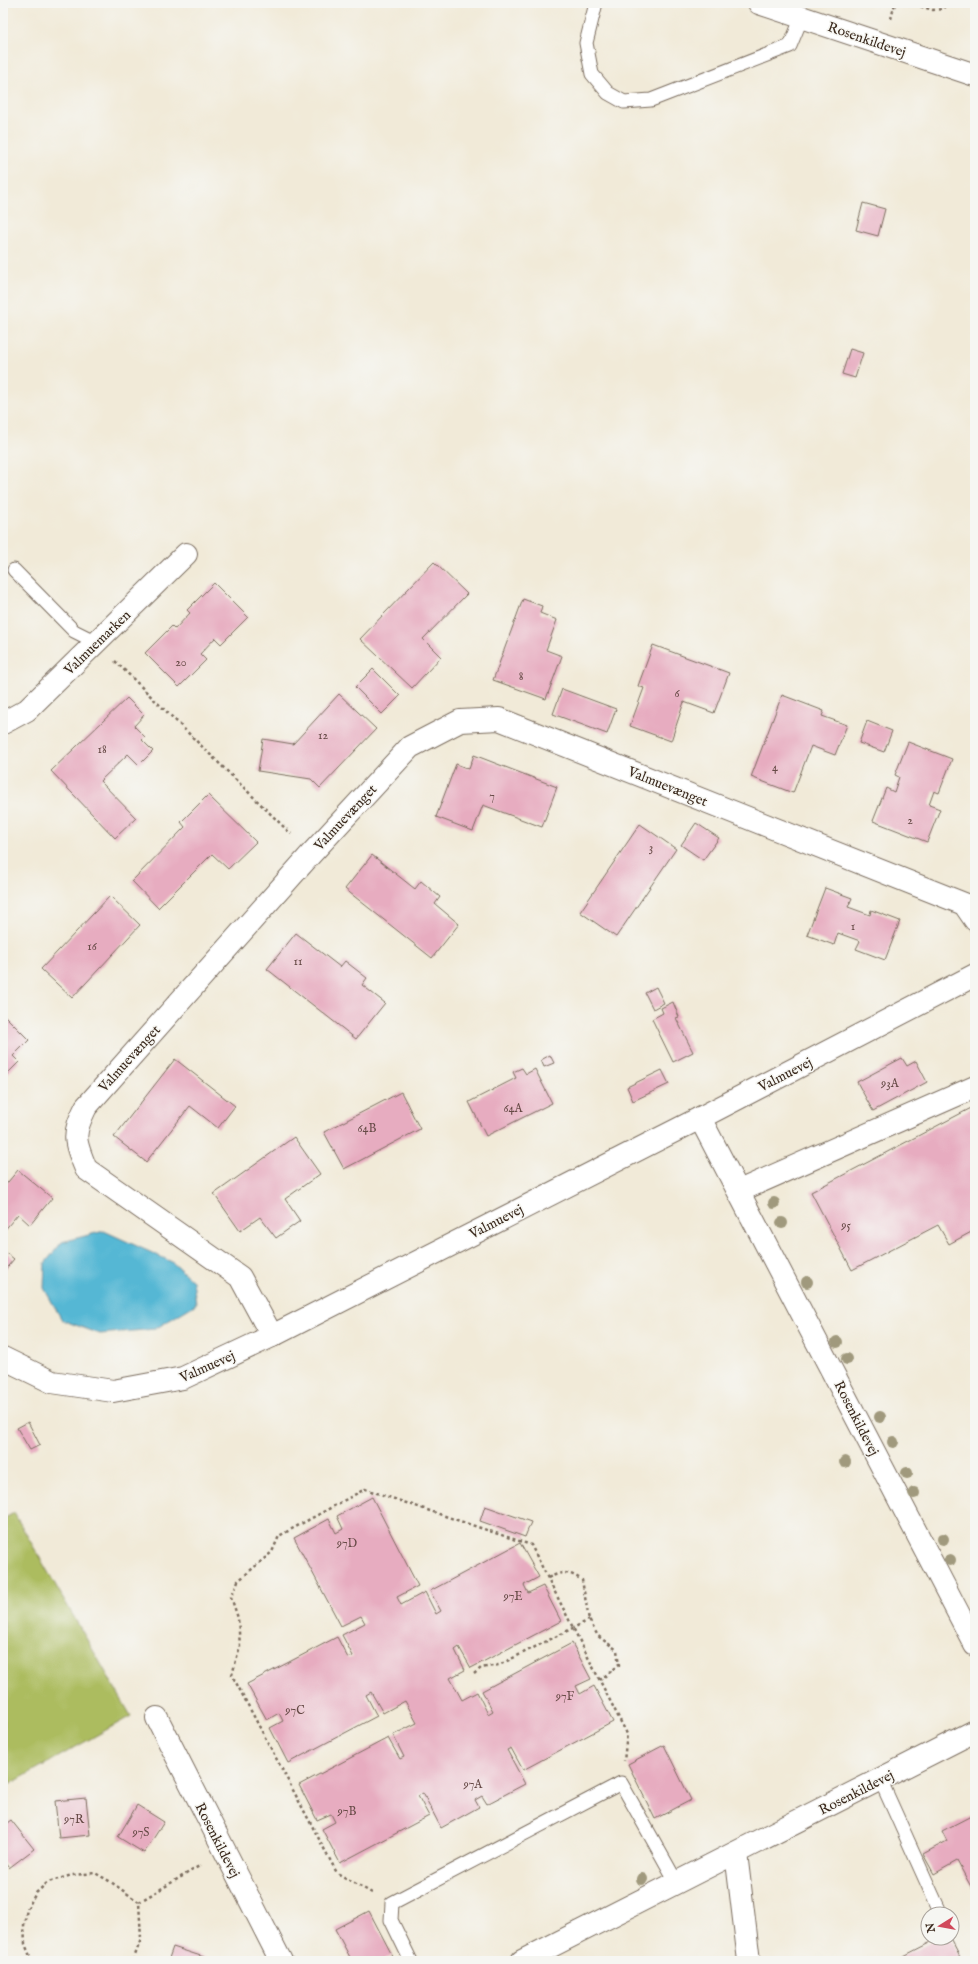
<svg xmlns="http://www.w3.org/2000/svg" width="978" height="1964" viewBox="0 0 978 1964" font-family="'IM FELL English',serif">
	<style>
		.green { fill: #acbc5f; stroke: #74733e }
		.water { fill: #55b7d4; stroke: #487079 }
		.building { fill: #e7acc0 }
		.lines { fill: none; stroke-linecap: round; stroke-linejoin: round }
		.lane-casing { stroke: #7b6d5f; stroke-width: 15 }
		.street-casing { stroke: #7b6d5f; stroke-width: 24 }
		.path { stroke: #7b6d5f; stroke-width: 2.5; stroke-dasharray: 3 3; stroke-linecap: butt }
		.lane { stroke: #fff; stroke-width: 13 }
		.street { stroke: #fff; stroke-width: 22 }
		.tree { fill: #a0997d }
		.labels { text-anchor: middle; stroke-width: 3; stroke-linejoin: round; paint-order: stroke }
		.number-label { font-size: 12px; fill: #664a46 }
		.street-label { font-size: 14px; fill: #3b2a1e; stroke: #f6f6f2 }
	</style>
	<rect width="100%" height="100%" fill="#f6f6f2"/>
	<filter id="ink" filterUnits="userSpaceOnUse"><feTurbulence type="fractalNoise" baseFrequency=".025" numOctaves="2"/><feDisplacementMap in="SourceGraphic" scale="8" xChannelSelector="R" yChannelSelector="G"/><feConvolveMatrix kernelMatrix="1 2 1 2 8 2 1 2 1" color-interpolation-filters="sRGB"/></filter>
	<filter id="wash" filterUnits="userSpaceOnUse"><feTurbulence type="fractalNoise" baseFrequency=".012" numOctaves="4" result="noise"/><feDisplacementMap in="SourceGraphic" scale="16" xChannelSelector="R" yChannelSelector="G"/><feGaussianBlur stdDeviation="0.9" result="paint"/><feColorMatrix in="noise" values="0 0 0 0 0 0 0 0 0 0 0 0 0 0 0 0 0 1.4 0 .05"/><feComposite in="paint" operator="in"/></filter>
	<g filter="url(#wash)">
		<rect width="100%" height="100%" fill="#f1ead8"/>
		<!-- green -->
		<polygon class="green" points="14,1513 131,1716 3,1788 3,1519"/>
		<!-- water -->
		<polygon class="water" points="104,1231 172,1262 193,1281 196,1304 155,1329 100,1334 62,1320 44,1288 45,1263 62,1242"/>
		<g id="blocks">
			<!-- building -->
			<g class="building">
				<polygon points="863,203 885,209 878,236 856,230"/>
				<polygon points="850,349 863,353 855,378 842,374"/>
				<polygon points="434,562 467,594 423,639 441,657 412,688 360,639"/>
				<polygon points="214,583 248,617 221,644 215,638 200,654 206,660 179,687 145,653 172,626 175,629 190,613 187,610"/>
				<polygon points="523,599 542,606 540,613 557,620 546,650 562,656 546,699 493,680"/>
				<polygon points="653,645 729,673 714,713 684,702 671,741 630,726 644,688 638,686"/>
				<polygon points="373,669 400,696 382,714 355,687"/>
				<polygon points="562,689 616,709 607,734 553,714"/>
				<polygon points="339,694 376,729 320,788 311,779 258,771 263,739 293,744"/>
				<polygon points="782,695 824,711 822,716 847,725 835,755 811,746 793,793 751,777"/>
				<polygon points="127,698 144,715 134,726 145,737 142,740 153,751 139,765 128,754 100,781 136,818 115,838 51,771"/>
				<polygon points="867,721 892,731 884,752 859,743"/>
				<polygon points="908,742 952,759 939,793 934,791 929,805 940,809 927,842 873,821 886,788 894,792 899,777 895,775"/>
				<polygon points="474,755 557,787 542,827 483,805 473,831 436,817 456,764 469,769"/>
				<polygon points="208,795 256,842 228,869 212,854 158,908 132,881 185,827 181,822"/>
				<polygon points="696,823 719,838 703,860 681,845"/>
				<polygon points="640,824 676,849 616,937 580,912"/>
				<polygon points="372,855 415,889 421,881 440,897 435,904 459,924 432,958 345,889"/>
				<polygon points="825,888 852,898 848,907 870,915 871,910 900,921 885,960 856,949 860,941 838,933 834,945 807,935"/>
				<polygon points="110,896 140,925 72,998 41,969"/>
				<polygon points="296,933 340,967 345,961 367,978 362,985 385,1003 356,1039 267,969"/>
				<polygon points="656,987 664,1003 653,1009 645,993"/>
				<polygon points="673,1002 679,1017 676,1018 693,1052 673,1062 652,1019 663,1013 661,1008"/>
				<polygon points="3,1014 29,1040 13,1056 19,1062 3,1078"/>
				<polygon points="550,1055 554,1063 544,1067 541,1060"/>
				<polygon points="902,1058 907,1066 916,1061 927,1082 873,1111 857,1082"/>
				<polygon points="175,1059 235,1106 218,1128 190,1106 146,1162 114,1137"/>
				<polygon points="522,1068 526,1074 535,1069 552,1103 486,1136 469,1102 516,1078 513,1072"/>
				<polygon points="662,1070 669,1084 633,1101 627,1087"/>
				<polygon points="401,1092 420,1129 344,1169 324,1132"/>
				<polygon points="975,1106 975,1230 949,1244 938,1225 852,1270 811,1192"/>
				<polygon points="294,1137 320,1174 285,1199 300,1221 276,1238 260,1217 240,1231 214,1194"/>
				<polygon points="18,1170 52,1198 30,1225 18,1214 3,1232 3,1188"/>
				<polygon points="3,1250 14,1259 3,1272"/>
				<polygon points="28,1422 40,1445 30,1450 17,1428"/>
				<polygon points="372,1497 418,1586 397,1597 401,1605 425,1592 436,1614 441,1611 430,1591 520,1543 539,1577 524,1585 528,1593 543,1586 561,1621 471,1668 459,1647 455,1650 465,1670 450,1678 462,1700 477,1692 488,1714 493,1711 482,1691 572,1643 591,1679 576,1686 580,1694 594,1686 613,1722 523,1770 511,1748 507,1750 525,1784 487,1804 482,1796 475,1800 479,1807 441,1828 423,1793 418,1796 429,1816 340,1863 322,1829 335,1822 331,1814 317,1820 299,1785 388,1738 400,1759 404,1757 393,1735 417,1723 405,1701 383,1713 371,1692 366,1695 377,1716 288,1763 270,1728 283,1721 279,1713 267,1720 247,1684 337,1637 348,1658 353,1656 342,1635 365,1623 361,1616 341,1626 294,1538 329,1519 336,1533 343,1529 337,1516"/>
				<polygon points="485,1506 531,1522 525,1537 480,1521"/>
				<polygon points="664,1745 691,1800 655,1819 628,1764"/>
				<polygon points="86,1798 90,1835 59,1838 55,1801"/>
				<polygon points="137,1805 164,1822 144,1853 118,1837"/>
				<polygon points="975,1814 975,1894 957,1861 934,1874 923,1854 947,1841 942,1831"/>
				<polygon points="11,1820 34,1849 9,1868 3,1861 3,1826"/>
				<polygon points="369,1911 392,1955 381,1961 352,1961 335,1929"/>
				<polygon points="939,1938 950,1938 962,1961 894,1961"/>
				<polygon points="173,1947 210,1959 209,1961 168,1961"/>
			</g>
		</g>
	</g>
	<g filter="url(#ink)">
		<use href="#blocks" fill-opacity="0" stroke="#7b6d5f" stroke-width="1"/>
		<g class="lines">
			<!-- lane casing -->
			<g class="lane-casing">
				<g id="lane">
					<polyline points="596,3 586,43 592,74 608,93 624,102 651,100 790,46 802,17"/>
					<polyline points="14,570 74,631 96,642"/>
					<polyline points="880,1779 941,1914"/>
					<polyline points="411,1961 391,1920 392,1903 621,1783 677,1883"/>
				</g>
			</g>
			<!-- street casing -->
			<g class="street-casing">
				<g id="street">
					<polyline points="759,3 975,75"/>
					<polyline points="3,723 27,710 186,554"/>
					<polyline points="700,1118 975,1645"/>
					<polyline points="739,1191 975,1087"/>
					<path d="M272,1336L240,1277L86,1169C74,1140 72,1135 86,1107L311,854L410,747L460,721L499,719L964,904L975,920"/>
					<polyline points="3,1358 52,1382 113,1391 183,1378 272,1336 700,1118 975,975"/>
					<polyline points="157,1718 281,1961"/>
					<polyline points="736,1853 749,1961"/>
					<polyline points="522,1961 975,1731"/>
				</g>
			</g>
			<!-- path -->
			<g class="path">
				<polyline points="909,3 933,10 943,9 946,3"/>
				<polyline points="891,19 895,3"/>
				<polyline points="115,661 291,834"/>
				<path d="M548,1578C563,1571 568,1571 582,1580L589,1620L598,1636L617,1650L619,1665L600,1680"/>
				<polyline points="474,1674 481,1668 499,1665 589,1620"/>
				<polyline points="372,1893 337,1873 232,1675 240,1646 238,1618 231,1597 238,1581 272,1552 279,1536 365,1489 531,1545 627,1734 624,1761"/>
				<polyline points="139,1902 201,1865"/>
				<polyline points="32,1961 25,1944 24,1925 27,1909 36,1893 48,1882 72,1875 95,1873 111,1882 139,1902 141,1939 133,1961"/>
			</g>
			<!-- lane -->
			<use href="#lane" class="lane"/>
			<!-- street -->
			<use href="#street" class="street"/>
		</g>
		<!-- trees -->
		<g class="tree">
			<circle cx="774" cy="1203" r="6"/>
			<circle cx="782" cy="1223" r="6"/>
			<circle cx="807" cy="1282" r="6"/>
			<circle cx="837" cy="1342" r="6"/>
			<circle cx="847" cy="1359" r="6"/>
			<circle cx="880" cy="1417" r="6"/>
			<circle cx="893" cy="1442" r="6"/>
			<circle cx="845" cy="1462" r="6"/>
			<circle cx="907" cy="1473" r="6"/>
			<circle cx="914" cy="1493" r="6"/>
			<circle cx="943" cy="1539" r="6"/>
			<circle cx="950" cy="1560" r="6"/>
			<circle cx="642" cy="1879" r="6"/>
		</g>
	</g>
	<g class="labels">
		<!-- number labels -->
		<g class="number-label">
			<text x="181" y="666">20</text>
			<text x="521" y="680">8</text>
			<text x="677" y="697">6</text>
			<text x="323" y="739">12</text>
			<text x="102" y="753">18</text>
			<text x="775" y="771">4</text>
			<text x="492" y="800">7</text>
			<text x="910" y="824">2</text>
			<text x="651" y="851">3</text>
			<text x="853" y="930">1</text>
			<text x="92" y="950">16</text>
			<text x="298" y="965">11</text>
			<text x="890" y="1087">93A</text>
			<text x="513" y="1112">64A</text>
			<text x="367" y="1132">64B</text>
			<text x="846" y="1229">95</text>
			<text x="347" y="1547">97D</text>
			<text x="513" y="1600">97E</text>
			<text x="565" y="1700">97F</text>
			<text x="295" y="1714">97C</text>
			<text x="473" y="1788">97A</text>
			<text x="347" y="1815">97B</text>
			<text x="74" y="1823">97R</text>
			<text x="141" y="1836">97S</text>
		</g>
		<!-- street labels -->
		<g class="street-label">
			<text transform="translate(867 39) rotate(19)" y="5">Rosenkildevej</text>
			<text transform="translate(97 642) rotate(-44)" y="5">Valmuemarken</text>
			<text transform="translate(668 786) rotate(22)" y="5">Valmuevænget</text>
			<text transform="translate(345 817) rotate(-47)" y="5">Valmuevænget</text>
			<text transform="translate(129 1058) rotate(-48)" y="5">Valmuevænget</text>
			<text transform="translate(785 1074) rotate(-27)" y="5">Valmuevej</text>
			<text transform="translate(496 1221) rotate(-27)" y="5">Valmuevej</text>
			<text transform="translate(207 1366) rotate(-24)" y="5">Valmuevej</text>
			<text transform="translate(857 1418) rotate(63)" y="5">Rosenkildevej</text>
			<text transform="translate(856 1792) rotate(-27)" y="5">Rosenkildevej</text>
			<text transform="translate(218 1840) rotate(63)" y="5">Rosenkildevej</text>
		</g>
	</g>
	<!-- margin -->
	<rect width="978" height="1964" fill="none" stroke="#f6f6f2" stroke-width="16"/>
	<!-- north arrow -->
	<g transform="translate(940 1926) rotate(259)"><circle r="19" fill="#f6f6f2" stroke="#aba49d"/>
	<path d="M0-3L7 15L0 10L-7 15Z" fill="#d1495b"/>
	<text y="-6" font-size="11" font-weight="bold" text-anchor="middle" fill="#3b2a1e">N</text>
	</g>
</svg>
